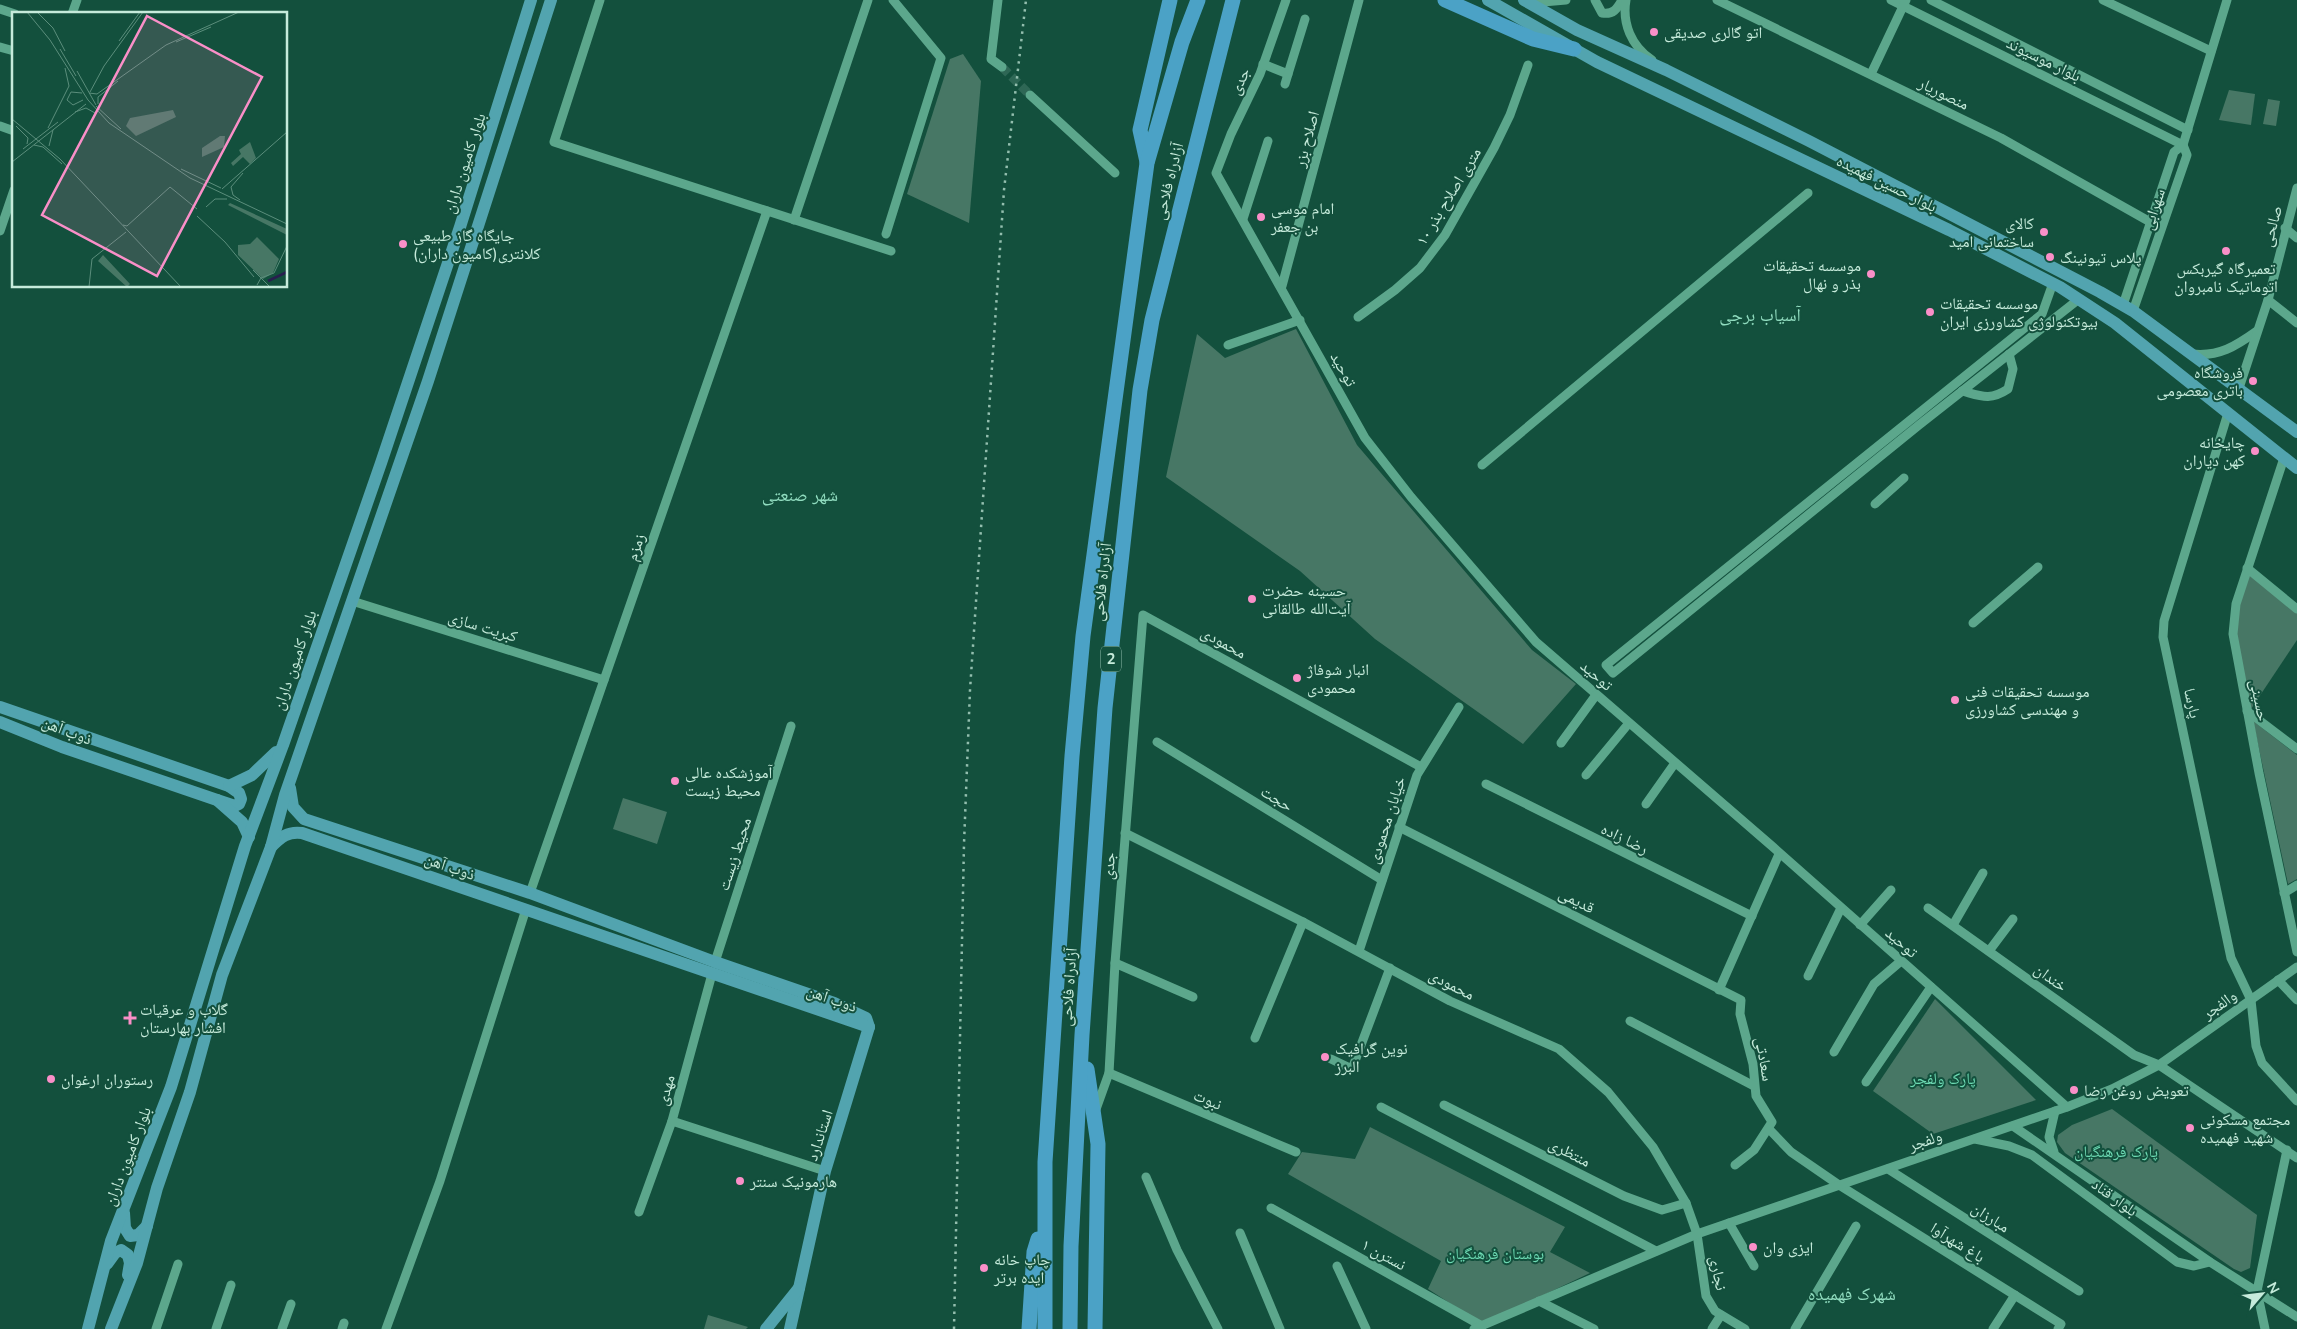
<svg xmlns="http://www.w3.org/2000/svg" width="2297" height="1329" viewBox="0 0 2297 1329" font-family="'Nunito Sans','Noto Naskh Arabic',sans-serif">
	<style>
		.green { fill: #477765 }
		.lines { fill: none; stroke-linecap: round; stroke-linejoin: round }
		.minor-tunnel { stroke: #2e6755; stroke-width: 9; stroke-dasharray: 9 4.5; stroke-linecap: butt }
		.minor { stroke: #5ca78c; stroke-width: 9 }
		.major { stroke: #52a4af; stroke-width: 12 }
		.highway { stroke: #4ba2c6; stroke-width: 15 }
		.rail { stroke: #93beae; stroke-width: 2.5; stroke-dasharray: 2.5 5; stroke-linecap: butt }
		.poi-dot { fill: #fa8fc8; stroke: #13503d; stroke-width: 2 }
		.labels { text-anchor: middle; stroke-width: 4; stroke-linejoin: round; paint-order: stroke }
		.shield { fill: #13503d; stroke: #90bcac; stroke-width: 1 }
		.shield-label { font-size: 15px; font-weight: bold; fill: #c6ebdb }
		.poi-label { font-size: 16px; fill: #c6ebdb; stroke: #13503d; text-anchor: start }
		.street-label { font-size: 16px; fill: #c6ebdb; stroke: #13503d }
		.park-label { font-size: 16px; fill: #6ddab3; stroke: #13503d }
		.neighbourhood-label { font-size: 18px; fill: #90dcbf; stroke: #13503d }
		.inset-river { fill: none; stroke: #281f4f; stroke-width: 2.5 }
		.inset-road { fill: none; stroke: #5b8e7c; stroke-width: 1 }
		.view { fill: #fa8fc8; fill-opacity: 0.15; stroke: #fa8fc8; stroke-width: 2.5 }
		.inset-edge { fill: none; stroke: #c6ebdb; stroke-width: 2.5 }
	</style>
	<rect width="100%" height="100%" fill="#13503d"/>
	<!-- green -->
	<g class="green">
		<polygon points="963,54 981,81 969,223 907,194 950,59"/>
		<polygon points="2229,90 2255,94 2251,125 2219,120"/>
		<polygon points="2268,99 2280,101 2276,126 2263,124"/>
		<polygon points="1296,329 1357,445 1532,650 1576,684 1523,744 1375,639 1300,571 1166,477 1197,334 1225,358"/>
		<polygon points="2249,574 2297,613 2297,640 2251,709 2235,634 2239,605"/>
		<polygon points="2253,721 2297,755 2297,879 2288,884"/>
		<polygon points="623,798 667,812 657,844 613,829"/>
		<polygon points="1935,999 2036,1100 1933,1134 1873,1091"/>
		<polygon points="2112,1109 2257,1215 2250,1268 2241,1272 2234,1269 2065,1153 2057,1142 2058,1135 2072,1125"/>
		<polygon points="1370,1127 1565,1227 1550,1252 1590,1273 1482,1324 1428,1289 1441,1261 1288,1174 1302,1152 1355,1159"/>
		<polygon points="708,1315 748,1327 746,1329 704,1329"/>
	</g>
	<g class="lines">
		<!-- minor-tunnel -->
		<polyline class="minor-tunnel" points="1002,67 1030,95"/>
		<!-- minor -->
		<g class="minor">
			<polyline points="600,0 554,142 891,251"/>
			<polyline points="998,0 991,59 1002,67"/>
			<polyline points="1286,0 1260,74 1231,134 1216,173 1365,438 1411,497 1536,642 1773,847 2067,1107"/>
			<polyline points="1533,0 1543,2 1566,0"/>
			<path d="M1595,0L1602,13C1613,15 1617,9 1622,0"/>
			<path d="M1626,0C1622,23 1631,46 1652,60"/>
			<polyline points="1717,0 2001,138 2152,223"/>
			<polyline points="1891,0 2183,145"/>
			<polyline points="1931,0 2188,130"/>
			<polyline points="2103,0 2211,51"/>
			<polyline points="0,9 15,14"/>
			<polyline points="72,14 77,0"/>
			<polyline points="0,47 14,51"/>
			<polyline points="1263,64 1288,74 1305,19"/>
			<polyline points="1871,74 1906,0"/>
			<polyline points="1285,84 1288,74"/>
			<polyline points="1030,95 1115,173"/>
			<polyline points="0,126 14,131"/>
			<polyline points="1243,219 1268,141"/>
			<polyline points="794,220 868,0"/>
			<polyline points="2285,228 2297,238"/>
			<polyline points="0,231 14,190"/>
			<polyline points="886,234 941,58 893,0"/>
			<polyline points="2053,283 2042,314 1606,665 1613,673 1919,425 2079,299"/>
			<polyline points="1282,286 1359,0"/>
			<polyline points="2268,300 2297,323"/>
			<polyline points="2123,305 2174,152 2183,145 2227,0"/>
			<polyline points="2133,311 2187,155 2183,145"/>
			<polyline points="1358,317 1395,290 1420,268 1445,235 1494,148 1510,115 1528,65"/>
			<polyline points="1228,345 1300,320"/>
			<path d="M2192,354C2219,357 2236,346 2257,331"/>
			<polyline points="2239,388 2268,300 2297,188"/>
			<path d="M1962,391C1981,396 1990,401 2008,389L2013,369L2009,354"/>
			<polyline points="2228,413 2164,621 2163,637 2231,958 2251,1000 2256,1046 2262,1063 2297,1101"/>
			<polyline points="2284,458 2236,604 2233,634 2259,773 2297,952"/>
			<polyline points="1482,465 1808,193"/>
			<polyline points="1875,504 1904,478"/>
			<polyline points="2247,568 2297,609"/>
			<polyline points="352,601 604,680"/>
			<polyline points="1973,623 2038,567"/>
			<polyline points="2247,711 2297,749"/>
			<polyline points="1157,742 1382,880"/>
			<polyline points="1561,743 1596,695"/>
			<polyline points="1586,775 1629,723"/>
			<polyline points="1486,784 1752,916"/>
			<polyline points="1646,804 1675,763"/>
			<polyline points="1399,827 1741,1000 1740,1014 1753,1064 1756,1096 1772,1122 1754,1150 1735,1165"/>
			<polyline points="1125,833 1303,922 1450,1001 1559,1049 1608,1092 1653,1147 1686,1203 1697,1234 1706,1296 1715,1311 1745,1329"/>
			<polyline points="530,893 767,211"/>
			<polyline points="2284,893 2297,885"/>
			<polyline points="1928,908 2134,1055 2159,1065 2297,1158"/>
			<polyline points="1860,925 1891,890"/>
			<polyline points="1953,925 1983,873"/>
			<polyline points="1359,951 1417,775 1459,707"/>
			<polyline points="1989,951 2013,919"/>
			<polyline points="715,962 791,726"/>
			<polyline points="1115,963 1193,997"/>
			<polyline points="1808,976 1841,908"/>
			<polyline points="2278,980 2297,1000"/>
			<polyline points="1719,990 1779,854"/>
			<polyline points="1630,1021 1754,1086"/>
			<polyline points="1255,1038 1303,922"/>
			<polyline points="1834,1052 1874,984 1901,961"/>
			<polyline points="1331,1059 1352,1069 1390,968"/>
			<polyline points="1109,1073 1296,1152"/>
			<polyline points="1866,1082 1931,987"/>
			<polyline points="1444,1105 1624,1196 1662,1210 1686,1203"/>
			<polyline points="1381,1107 1656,1251"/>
			<polyline points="1095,1112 1109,1073 1115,963 1143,615 1421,767"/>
			<polyline points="672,1121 825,1171"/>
			<polyline points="2013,1126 2210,1262 2297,1317"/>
			<polyline points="1769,1129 1791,1152 1839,1185 2061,1324 2058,1329"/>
			<polyline points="1975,1139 2009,1146 2032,1155 2177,1262 2194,1266 2210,1262"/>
			<polyline points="2054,1152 2049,1137 2055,1111"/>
			<polyline points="1888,1169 2079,1291"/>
			<polyline points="1146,1177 1177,1250 1218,1329"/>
			<polyline points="1271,1208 1482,1326"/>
			<polyline points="639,1212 672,1121 712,974"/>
			<polyline points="1729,1223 1754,1266"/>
			<polyline points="1240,1233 1280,1329"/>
			<polyline points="1337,1266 1366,1329"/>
			<polyline points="1539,1301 1594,1329"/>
			<polyline points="156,1329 178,1264"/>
			<polyline points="216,1329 231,1285"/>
			<polyline points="282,1329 291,1304"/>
			<polyline points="342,1329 344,1323"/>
			<polyline points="386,1329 440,1181 526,909"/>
			<polyline points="1474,1329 1697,1234 2067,1107 2112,1089 2159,1065 2297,967"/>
			<polyline points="1712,1329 1721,1315"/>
			<polyline points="1795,1329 1856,1226"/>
			<polyline points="1993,1329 2015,1295"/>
			<polyline points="2265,1329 2257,1291 2287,1150"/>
		</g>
		<!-- major -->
		<g class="major">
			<polyline points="1488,0 1597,62 1949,230 2060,287 2115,323 2297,468"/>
			<polyline points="1524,0 1577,30 1666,70 1809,141 2100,292 2133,311 2297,432"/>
			<polyline points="0,707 229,786 239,793 241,799 239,804 235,806 217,800"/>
			<polyline points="0,722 62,747 217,800 242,822 249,837"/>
			<polyline points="229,786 252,775 276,752"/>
			<polyline points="290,788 293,807 304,819 530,893 715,962 834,1003 866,1018 869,1027 825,1171 790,1329"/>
			<path d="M271,847C281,837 288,831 302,833L869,1027"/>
			<polyline points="124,1213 125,1228 130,1236 138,1235 147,1226"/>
			<polyline points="107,1264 115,1253 121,1250 128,1255 130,1263 128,1275"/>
			<polyline points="88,1329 111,1241 171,1087 245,846 283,745 381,463 460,227 531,0"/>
			<polyline points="111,1329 137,1263 157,1188 190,1092 222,975 271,847 285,795 428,381 551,0"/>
			<polyline points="766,1329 799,1288"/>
		</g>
		<!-- highway -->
		<g class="highway">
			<polyline points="1445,0 1533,39 1574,49"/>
			<polyline points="1147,162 1140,130 1170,0"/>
			<polyline points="1087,1069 1098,1144 1095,1329"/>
			<polyline points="1029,1329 1034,1252 1038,1239"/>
			<polyline points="1045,1329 1045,1162 1072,756 1083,636 1147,163 1182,42 1198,0"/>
			<polyline points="1070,1329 1071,1246 1082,1035 1105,708 1140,390 1152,320 1233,0"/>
		</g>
		<!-- rail -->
		<polyline class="rail" points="954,1329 964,844 970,690 1004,190 1026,0"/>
	</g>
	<!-- markers -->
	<g class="poi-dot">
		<circle cx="1654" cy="32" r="5"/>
		<circle cx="1261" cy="217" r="5"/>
		<circle cx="2044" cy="232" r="5"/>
		<circle cx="403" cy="244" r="5"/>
		<circle cx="2226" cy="251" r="5"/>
		<circle cx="2050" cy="257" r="5"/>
		<circle cx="1871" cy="274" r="5"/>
		<circle cx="1930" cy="312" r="5"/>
		<circle cx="2253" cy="381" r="5"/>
		<circle cx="2255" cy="451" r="5"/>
		<circle cx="1252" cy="599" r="5"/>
		<circle cx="1297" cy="678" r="5"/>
		<circle cx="1955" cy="700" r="5"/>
		<circle cx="675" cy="781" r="5"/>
		<path d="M127.5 1010.5h5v5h5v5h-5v5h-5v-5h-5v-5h5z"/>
		<circle cx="1325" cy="1057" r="5"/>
		<circle cx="51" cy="1079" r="5"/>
		<circle cx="2074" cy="1090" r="5"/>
		<circle cx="2190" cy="1128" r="5"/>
		<circle cx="740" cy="1181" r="5"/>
		<circle cx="1753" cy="1247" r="5"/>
		<circle cx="984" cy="1268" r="5"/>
	</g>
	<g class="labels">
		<!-- shield labels -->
		<rect class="shield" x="1101" y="646.5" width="20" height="25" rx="4"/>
		<g class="shield-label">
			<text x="1111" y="664">2</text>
		</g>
		<!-- poi labels -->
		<g class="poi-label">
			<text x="1664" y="38">اتو گالری صدیقی</text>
			<text x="1271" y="214">امام موسی<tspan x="1271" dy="18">بن جعفر</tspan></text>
			<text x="2034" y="229" text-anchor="end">کالای<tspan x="2034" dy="18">ساختمانی امید</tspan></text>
			<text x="413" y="241">جایگاه گاز طبیعی<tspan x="413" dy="18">کلانتری(کامیون داران)</tspan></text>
			<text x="2060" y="263">پلاس تیونینگ</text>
			<text x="1861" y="271" text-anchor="end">موسسه تحقیقات<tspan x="1861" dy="18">بذر و نهال</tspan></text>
			<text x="2226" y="274" text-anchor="middle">تعمیرگاه گیربکس<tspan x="2226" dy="18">اتوماتیک نامبروان</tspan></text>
			<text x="1940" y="309">موسسه تحقیقات<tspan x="1940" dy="18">بیوتکنولوژی کشاورزی ایران</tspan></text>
			<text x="2243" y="378" text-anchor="end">فروشگاه<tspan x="2243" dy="18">باتری معصومی</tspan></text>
			<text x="2245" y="448" text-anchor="end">چایخانه<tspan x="2245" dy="18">کهن دیاران</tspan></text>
			<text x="1262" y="596">حسینه حضرت<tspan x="1262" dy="18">آیت‌الله طالقانی</tspan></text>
			<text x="1307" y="675">انبار شوفاژ<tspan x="1307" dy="18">محمودی</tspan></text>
			<text x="1965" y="697">موسسه تحقیقات فنی<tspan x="1965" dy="18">و مهندسی کشاورزی</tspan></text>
			<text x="685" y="778">آموزشکده عالی<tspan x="685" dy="18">محیط زیست</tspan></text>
			<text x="140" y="1015">گلاب و عرقیات<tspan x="140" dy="18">افشار بهارستان</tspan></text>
			<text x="1335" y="1054">نوین گرافیک<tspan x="1335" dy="18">البرز</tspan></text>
			<text x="61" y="1085">رستوران ارغوان</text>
			<text x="2084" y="1096">تعویض روغن رضا</text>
			<text x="2200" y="1125">مجتمع مسکونی<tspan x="2200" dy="18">شهید فهمیده</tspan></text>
			<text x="750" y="1187">هارمونیک سنتر</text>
			<text x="1763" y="1253">ایزی وان</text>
			<text x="994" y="1265">چاپ خانه<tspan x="994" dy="18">ایده برتر</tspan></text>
		</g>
		<!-- street labels -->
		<g class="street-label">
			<text transform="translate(2044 59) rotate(26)" y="6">بلوار موسیوند</text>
			<text transform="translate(1239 81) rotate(-65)" y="6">جدی</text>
			<text transform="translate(1944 93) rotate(26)" y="6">منصوریار</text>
			<text transform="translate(1306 139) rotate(-75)" y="6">اصلاح بزر</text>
			<text transform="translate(464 163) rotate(-72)" y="6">بلوار کامیون داران</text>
			<text transform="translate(1168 181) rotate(-76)" y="6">آزادراه فلاحی</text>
			<text transform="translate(1887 183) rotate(26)" y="6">بلوار حسین فهمیده</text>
			<text transform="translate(1448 196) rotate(-59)" y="6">۱۰ متری اصلاح بذر</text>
			<text transform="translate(2153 209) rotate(-72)" y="6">سهرابی</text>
			<text transform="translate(2271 226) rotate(-75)" y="6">صالحی</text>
			<text transform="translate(1344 369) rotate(61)" y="6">توحید</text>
			<text transform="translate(635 547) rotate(-71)" y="6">زمزم</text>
			<text transform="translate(1101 582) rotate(-84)" y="6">آزادراه فلاحی</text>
			<text transform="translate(483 626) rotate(17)" y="6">کبریت سازی</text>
			<text transform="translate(1224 642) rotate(29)" y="6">محمودی</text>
			<text transform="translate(294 660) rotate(-71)" y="6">بلوار کامیون داران</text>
			<text transform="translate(1597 675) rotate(41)" y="6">توحید</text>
			<text transform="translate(2260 700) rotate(79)" y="6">حسینی</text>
			<text transform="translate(2193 703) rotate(78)" y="6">پارسا</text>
			<text transform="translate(67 730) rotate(21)" y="6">ذوب آهن</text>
			<text transform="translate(1277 798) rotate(31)" y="6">حجت</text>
			<text transform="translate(1386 820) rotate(-72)" y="6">خیابان محمودی</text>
			<text transform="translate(1625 838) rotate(26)" y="6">رضا زاده</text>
			<text transform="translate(734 854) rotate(-72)" y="6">محیط زیست</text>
			<text transform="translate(450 866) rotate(19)" y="6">ذوب آهن</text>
			<text transform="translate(1108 866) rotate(-85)" y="6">جدی</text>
			<text transform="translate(1577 900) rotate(27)" y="6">قدیمی</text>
			<text transform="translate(1902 942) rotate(41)" y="6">توحید</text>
			<text transform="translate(2051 977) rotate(36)" y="6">خندان</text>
			<text transform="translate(1452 984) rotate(27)" y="6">محمودی</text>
			<text transform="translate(1068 987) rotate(-86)" y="6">آزادراه فلاحی</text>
			<text transform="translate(832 998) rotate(19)" y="6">ذوب آهن</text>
			<text transform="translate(2219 1004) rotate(-35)" y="6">والفجر</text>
			<text transform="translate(1765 1059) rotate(80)" y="6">سعادتی</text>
			<text transform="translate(665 1090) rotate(-75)" y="6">مهدی</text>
			<text transform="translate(1208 1099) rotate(23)" y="6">نبوت</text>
			<text transform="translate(819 1135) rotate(-72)" y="6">استاندارد</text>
			<text transform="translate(1925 1140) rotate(-19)" y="6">ولفجر</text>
			<text transform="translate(1570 1152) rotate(27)" y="6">منتظری</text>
			<text transform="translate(127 1156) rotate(-69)" y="6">بلوار کامیون داران</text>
			<text transform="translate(2115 1197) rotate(36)" y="6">بلوار قناد</text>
			<text transform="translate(1991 1217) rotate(33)" y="6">مبارزان</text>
			<text transform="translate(1958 1242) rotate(32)" y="6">باغ شهرآوا</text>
			<text transform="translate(1384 1254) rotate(29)" y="6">نسترن ۱</text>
			<text transform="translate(1719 1273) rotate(79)" y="6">نجاری</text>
		</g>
		<!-- park labels -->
		<g class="park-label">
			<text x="1943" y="1084">پارک ولفجر</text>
			<text x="2116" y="1157">پارک فرهنگیان</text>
			<text x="1495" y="1259">بوستان فرهنگیان</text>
		</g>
		<!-- neighbourhood labels -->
		<g class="neighbourhood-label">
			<text x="1760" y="321">آسیاب برجی</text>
			<text x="800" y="501">شهر صنعتی</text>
			<text x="1852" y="1300">شهرک فهمیده</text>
		</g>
	</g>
	<!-- overview -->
	<g transform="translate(12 12)">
		<rect width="275" height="275" fill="#13503d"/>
		<path d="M161,98L164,105L124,124L114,114L118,106ZM208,124H213L212,135L190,145V136ZM238,130L244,146L238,152L231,145L221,154L219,151L229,142L227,138ZM218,191L275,217V223L216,193ZM245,225L267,247L261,261L251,267L226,243V233L238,232ZM91,243L118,272L115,275L86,249Z" fill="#477765"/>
		<path class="inset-river" d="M256,269L275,260"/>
		<path class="inset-road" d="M15,0L38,28L76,88L97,111L178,166L275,212M25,0L41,16L53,39M107,29L128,0M164,30L199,15M48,37L64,64M65,59L84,93M78,80L92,54L131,0M70,81L59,80L55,88L61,93L71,88M77,81L85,82L154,33L227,0M86,92V85L106,69M84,94L109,117M63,100L74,96L83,101M0,107L48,147L169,275M4,114L16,126L15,132M36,116L57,74L53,56M22,133L31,135L50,152M37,134L41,118M11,137L46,110M0,150L74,92M169,157L209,176M158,175L185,197M210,177L275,120M228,188L221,183L219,175L231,161M194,195L203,187H215M185,204L213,230L242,265M111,213L115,214L158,175M241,258L258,275M245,273L249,266L262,261L275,234M77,275L80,247L114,220M258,275H275"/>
		<path class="view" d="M135,4L250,65L145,264L30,203Z"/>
		<rect width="275" height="275" class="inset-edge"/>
	</g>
	<!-- north arrow -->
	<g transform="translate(2262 1294) rotate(62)" stroke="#13503d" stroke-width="4" paint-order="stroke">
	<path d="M0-4L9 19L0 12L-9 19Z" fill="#c6ebdb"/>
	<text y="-8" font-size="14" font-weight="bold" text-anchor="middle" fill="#c6ebdb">N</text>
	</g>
</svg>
